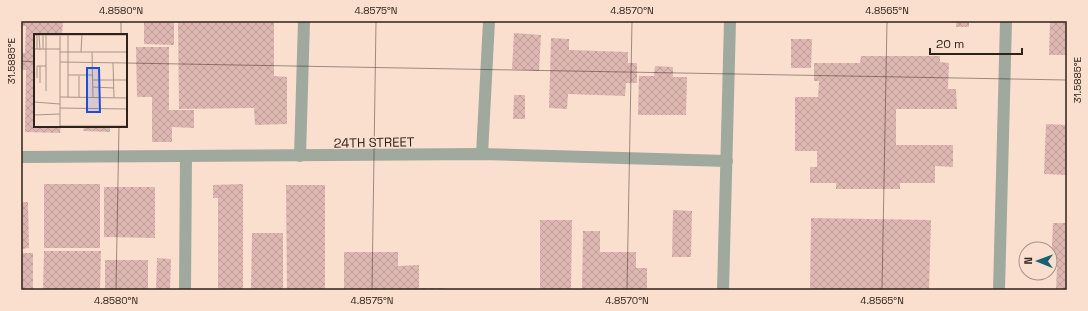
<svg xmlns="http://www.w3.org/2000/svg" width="1088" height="311" viewBox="0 0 1088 311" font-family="'Space Grotesk',sans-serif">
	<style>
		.building { fill: url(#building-cross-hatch) }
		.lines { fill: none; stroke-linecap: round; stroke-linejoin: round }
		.minor { stroke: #a0a99d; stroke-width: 12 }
		.ticks { fill: none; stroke: #2e221a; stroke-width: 1; stroke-opacity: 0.45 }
		.labels { text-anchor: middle; stroke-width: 3; stroke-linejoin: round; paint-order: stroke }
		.street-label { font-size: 13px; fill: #2e221a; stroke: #fadfcf }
		.inset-road { fill: none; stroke: #a89387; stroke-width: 1 }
		.view { fill: #1d4ed8; fill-opacity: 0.15; stroke: #1d4ed8; stroke-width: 2 }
		.inset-edge { fill: none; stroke: #2e221a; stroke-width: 2 }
		.neatline { fill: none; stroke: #2e221a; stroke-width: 1.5 }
		.ticks-label { font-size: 10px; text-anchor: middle; fill: #2e221a }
	</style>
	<defs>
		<pattern id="building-cross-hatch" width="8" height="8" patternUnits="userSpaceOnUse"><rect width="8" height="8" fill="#dfb7b2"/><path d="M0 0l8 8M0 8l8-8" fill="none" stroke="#c09d98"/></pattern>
	</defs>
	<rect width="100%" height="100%" fill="#fadfcf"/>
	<!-- building -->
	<g class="building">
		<polygon points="21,21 63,21 62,35 35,35 35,126 61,126 60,133 25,132 26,70 21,70 21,53 25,53 26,26 21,26"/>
		<polygon points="144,21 174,21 174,45 144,44"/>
		<polygon points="178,21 274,21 274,76 287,77 287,124 255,125 254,108 179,109"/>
		<rect x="956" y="21" width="13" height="6"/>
		<polygon points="1050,21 1067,21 1067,55 1049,55"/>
		<polygon points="514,33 541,35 539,71 512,69"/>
		<polygon points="551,38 569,39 569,50 628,52 628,63 637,63 637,83 626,83 625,96 568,94 567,109 549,108"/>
		<polygon points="791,39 812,39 811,68 791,68"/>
		<polygon points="136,47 169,47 169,110 194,110 194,128 172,127 172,142 152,142 152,97 137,97"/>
		<polygon points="861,56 940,56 940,62 949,63 948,89 956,89 957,109 896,109 896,145 953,145 953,167 935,166 935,183 900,183 900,189 836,189 836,183 810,183 810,167 817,167 817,151 795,151 795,97 818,97 819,81 814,81 814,63 860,63"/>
		<polygon points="655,66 673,67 673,77 687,77 686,115 638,115 639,76 654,76"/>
		<polygon points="514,95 525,95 525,119 513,119"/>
		<polygon points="1046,124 1067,125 1067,175 1044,174"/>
		<polygon points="84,126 110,126 110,132 83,131"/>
		<rect x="44" y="184" width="56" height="64"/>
		<polygon points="243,184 243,290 218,290 218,198 213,198 213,185"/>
		<polygon points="286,185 325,185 325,290 287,290"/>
		<polygon points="104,187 155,187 155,238 104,237"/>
		<polygon points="21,202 28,202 29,248 21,249"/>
		<polygon points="673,210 692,211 691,257 672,257"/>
		<polygon points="811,218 931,220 929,290 810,290"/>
		<polygon points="540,220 572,220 571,290 540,290"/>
		<polygon points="1053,223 1067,223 1067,290 1056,290 1057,266 1051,265"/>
		<polygon points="583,231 600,231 600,252 636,252 636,268 647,268 647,290 582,290"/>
		<polygon points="252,233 283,233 283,290 251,290"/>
		<polygon points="44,251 101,251 100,290 43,290"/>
		<polygon points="344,252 398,252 398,266 419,265 419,288 446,288 446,290 344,290"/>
		<rect x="21" y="253" width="12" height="37"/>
		<polygon points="157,258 171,259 170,290 156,290"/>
		<rect x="105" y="260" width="43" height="30"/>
	</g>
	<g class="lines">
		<!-- minor -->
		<g class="minor">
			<polyline points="482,154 489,21"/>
			<polyline points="300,156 304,21"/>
			<polyline points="21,157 482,154 727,161"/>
			<polyline points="185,290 186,156"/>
			<polyline points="723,290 730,21"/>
			<polyline points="999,290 1006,21"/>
		</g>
	</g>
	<!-- ticks -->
	<path class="ticks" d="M121,35V21M21,61L35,62M126,63L1067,80M116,290L119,126M372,290L376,21M627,290L632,21M882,290L887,21"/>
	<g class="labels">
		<!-- street labels -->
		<g class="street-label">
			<text transform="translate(374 142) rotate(-1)" y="5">24TH STREET</text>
		</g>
	</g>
	<!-- overview -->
	<g transform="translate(34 34)">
		<rect width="93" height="93" fill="#fadfcf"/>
		<path class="inset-road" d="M0,1H93M5,1L6,16M9,1V15M0,15H26M3,15V1M26,18H93M47,18L48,0M58,18L59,63M26,28L93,29M79,29L80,63M6,32V49M34,41H59M45,42V63M3,44V32H12M59,46H93M59,53L80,54M12,57V0M26,63L93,64M34,63V0M0,68L26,70M26,74L93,75M0,81L26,80M93,91V66M26,92H93M26,93V2"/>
		<path class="view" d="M53,34H65L66,78H53Z"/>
		<rect width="93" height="93" class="inset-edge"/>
	</g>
	<!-- border -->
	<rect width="1088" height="311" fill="none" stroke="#fadfcf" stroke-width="44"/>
	<!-- north arrow -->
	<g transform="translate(1038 261) rotate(271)"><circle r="19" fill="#fadfcf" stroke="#a89387"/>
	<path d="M0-3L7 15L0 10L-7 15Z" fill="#196071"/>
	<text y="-6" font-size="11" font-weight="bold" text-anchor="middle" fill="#2e221a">N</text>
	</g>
	<!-- scale -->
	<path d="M930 48v6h92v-6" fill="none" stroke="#2e221a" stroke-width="2"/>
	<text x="936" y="48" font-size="12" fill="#2e221a" stroke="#fadfcf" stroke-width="3" paint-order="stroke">20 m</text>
	<rect x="22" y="22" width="1044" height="267" class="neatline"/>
	<g class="ticks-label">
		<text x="121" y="14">4.8580°N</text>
		<text x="376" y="14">4.8575°N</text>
		<text x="632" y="14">4.8570°N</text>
		<text x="887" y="14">4.8565°N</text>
		<text transform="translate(11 61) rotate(-90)" y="4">31.5885°E</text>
		<text transform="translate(1077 80) rotate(-90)" y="4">31.5885°E</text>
		<text x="116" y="304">4.8580°N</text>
		<text x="372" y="304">4.8575°N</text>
		<text x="627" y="304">4.8570°N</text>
		<text x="882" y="304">4.8565°N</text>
	</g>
</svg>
